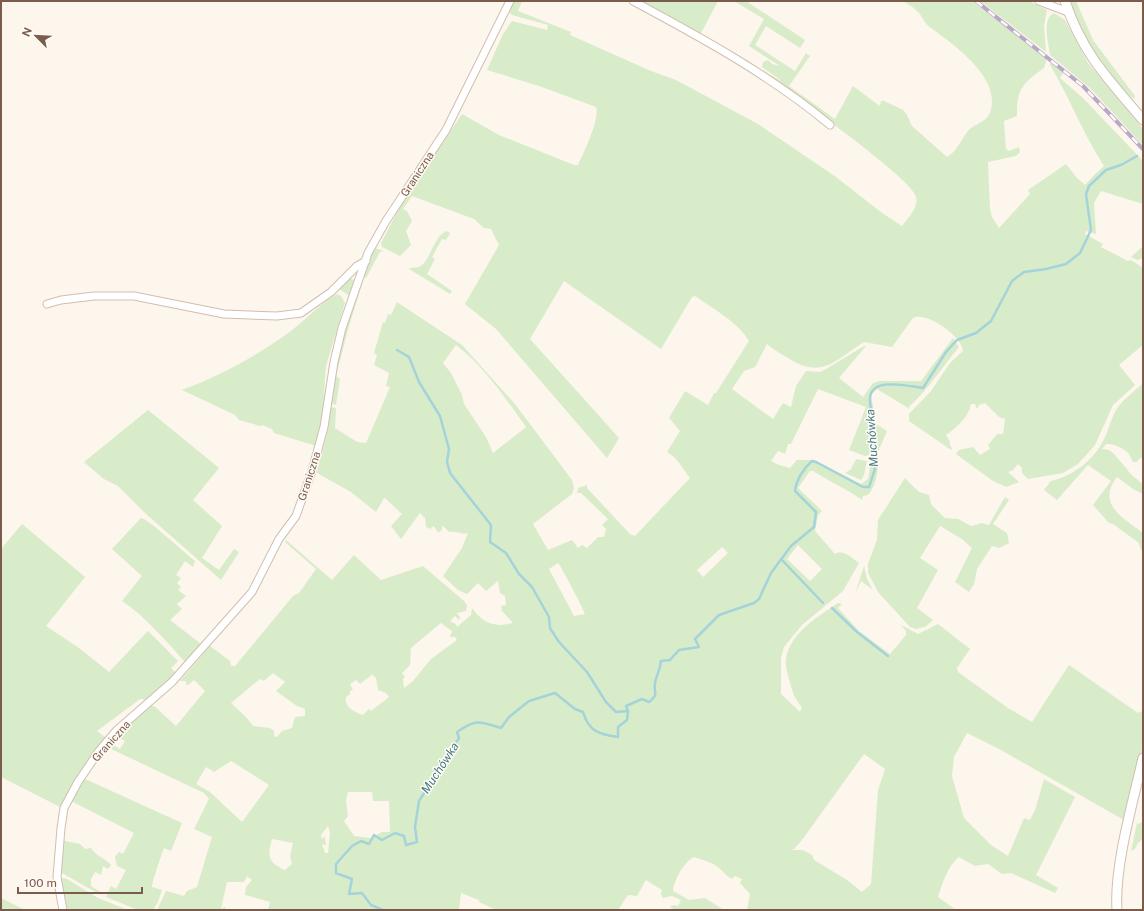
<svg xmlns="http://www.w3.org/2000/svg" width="1144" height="911" viewBox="0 0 1144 911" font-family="'Public Sans',sans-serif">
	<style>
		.green { fill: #d8ecc9; fill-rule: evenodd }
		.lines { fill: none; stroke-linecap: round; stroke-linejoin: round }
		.stream { stroke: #a5d3da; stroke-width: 2.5 }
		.minor-casing { stroke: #d1beb0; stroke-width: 9 }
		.tertiary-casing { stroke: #d1beb0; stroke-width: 11 }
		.minor { stroke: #fff; stroke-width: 7 }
		.tertiary { stroke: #fff; stroke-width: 9 }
		.rail-casing { stroke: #b9a8c9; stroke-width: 4 }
		.rail { stroke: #fffaf3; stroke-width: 2.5; stroke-dasharray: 8; stroke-linecap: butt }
		.labels { text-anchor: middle; stroke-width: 3; stroke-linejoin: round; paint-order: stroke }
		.street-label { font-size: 11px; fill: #7a5c4d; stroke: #fffaf3 }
		.water-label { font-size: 12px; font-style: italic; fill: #437c86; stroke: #fffaf3 }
	</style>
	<rect width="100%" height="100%" fill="#fdf6ec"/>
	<!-- green -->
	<g class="green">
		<path d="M513,1H522L518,11L571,32L570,35L651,71L676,80L758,124L836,177L882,213L902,226C908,218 919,207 916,197C912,177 767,76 742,59L783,82L762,67L763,62L768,60L772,64L780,66L749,46L764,19L734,1H746L805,40L800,48L766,26L755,45L795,71L806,53L810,56L789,86L835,119L853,86L880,106L881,101H884L903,110L907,115L912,126L947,157C957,152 961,139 968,131C976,122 988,123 991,109C999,76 954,45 931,28C926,25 923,19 920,14C916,9 908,4 903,1H972L1047,58L1044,68C1023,83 1016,90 1017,116L1004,121L1006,149L1009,151L1019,147L1020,152L1016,156L988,162L990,209L992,217L999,228L1030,194L1028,190L1066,164L1077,178L1085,185L1094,175L1104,166C1083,134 1070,98 1050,65L1051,60L1064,72L1060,78L1083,98L1143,161V204L1101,191L1094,203L1096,234L1086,231L1085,234L1103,244L1101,247L1128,261L1131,260L1143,268V345L1119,365L1135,385L1113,405L1095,445L1078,464L1063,473L1028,479L1022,473V468L1018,464L1013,470L1008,472L1019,482L1006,487L993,481L956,454L959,450L973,447L980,455L990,449L988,445L997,434H1003L1005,419L999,417L985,403L979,405L977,409L975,404H971C969,417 956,428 946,435L950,442V445L952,448L951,450L909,421V414L931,391L950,363L963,351C962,336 926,311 913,318L892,347L864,342C835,360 822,380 788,358C781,354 774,350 767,344L755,367L744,371L732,389L773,419L783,403L791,407L796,386L806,371L820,372L826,369L864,346H866L839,378L863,397L873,383L880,381H921L953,338L959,347C942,368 928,389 908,408L877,389L871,395L876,424L887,431L878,452L865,456L849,450L866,407L818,389L791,444H788L785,454L778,451L771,461L779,465L790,468L797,460H814L861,484L868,479L871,459L879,456C878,469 877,485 868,495L863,496L862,500C847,489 829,481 813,471H810L798,488L822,511L818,515L815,531L835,554C843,549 852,558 859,563L843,591L802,625L784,647L781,658V694L800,712L802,707C794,699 792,690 789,679C787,672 785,665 786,658C791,632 819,616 838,603L842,604L838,608L859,631L890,654L906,635V631L901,625L918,634L938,624L970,649L957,668L958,672L1008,708L1032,722L1069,665L1138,713L1142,711L1143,708V745L1126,819L1124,820L1001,750L967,733L954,757L952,776L964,818L991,845L1008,856L1024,818L1030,820L1035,810L1044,779L1075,797L1036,875L1058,888L1055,893L1011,873L1002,874L988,864L975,866L959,857C948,865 942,884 938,897L956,910H747L750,894L740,883L742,879L735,876L732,879C726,876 724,872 719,868C713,862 702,860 694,857C684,862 674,880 673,891L689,900L705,898L724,910H674L670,907L673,905L678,906L681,900L672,896L663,898L661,894L662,890L646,880L637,896L628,895L618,910H496L479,902V900L461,893L459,910H268L270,902L245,895L246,887L252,880L247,876L244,882H227L221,909L225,907L226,910H157L166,891L184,896L187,891L197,887L212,837L194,829L209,799L204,793L107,747L109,742L120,749L125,741L115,735L151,706H154L176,726L205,691L194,680L188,685L186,684V681H180L210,646L230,661L231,666H235L293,596L299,593L316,569L285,542L286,540L332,580L354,555L381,580L423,566L464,601L467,605L466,611L457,613L460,617L459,620L455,616L450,621L456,624L457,627L471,615L472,608C483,623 494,628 513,623L502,611L501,606L506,605L505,596L500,593L498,581L486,591L478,583L467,594L458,590L443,576L462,548L468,533C461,535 457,531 449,532L442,525V530L438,533L434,526L430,529L426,527L425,518L420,513L401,539L391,526L402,514L386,499L384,498L376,512L351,492L317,473L328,429L330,407L336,408L335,428L357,442L366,443L390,387L386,386L389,373L374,365L377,355L374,353L383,322L385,323L388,314L391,315L397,302L462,345L515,404L572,480L574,488L572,494L533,524L548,550L572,540L578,548L582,545L587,548L598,537H604L606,529L602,525L608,519L581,493H577L578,488L587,485V488L630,534L635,536L690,478C681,467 679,459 667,452L680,431L669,418L685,391L708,405L714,393H716L749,341C739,323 712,308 695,296L692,297L661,349L564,281L530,339L619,438L607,458L496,329L465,304L499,245L491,229L484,228L474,219L412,196L403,209L407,211L412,221L406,231L411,245L400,256L382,247L381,243L402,203L462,114L499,135L574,165H578C584,152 600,119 596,107L539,86L487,70L503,34L512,21L547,30L548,25L512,15L508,11ZM456,345C484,366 506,399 526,427L493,453L486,437L464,404L462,395L451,373L443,363ZM798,545L822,569L810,581L787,559ZM722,547L728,553L703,577L697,570ZM558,563C561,566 583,608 585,614L574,616L549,569ZM441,623L452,631L450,637H455L457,640L431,659L413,681L404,688L403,679L405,677L402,673L410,665L411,648ZM273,673L285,682L276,691L297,706L305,709V716L295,717L292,728L282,731L277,737L274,736V731L270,728L253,726L247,718L231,703L260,679L264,681ZM373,674V676L376,678L378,690L386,693L389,697L371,711L369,709L363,715C354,712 344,707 346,697L350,694V691L353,690L350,684L356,680L360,684ZM864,754L885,769L878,790L871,884L862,892L847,880L814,860L812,855L803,850H790L794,849L802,840ZM231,761L269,785L242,822L210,792L196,784L206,767L214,772ZM348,792H372L373,801H389L390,832H382L371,838L354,836L344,821L348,816L346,800ZM328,826L330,833L328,853H325L322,844L326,845L325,836L322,839L321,835ZM272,839L293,843L290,856L292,864L285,870C268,863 267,856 272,839Z"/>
		<polygon points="635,1 718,1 700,35"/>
		<polygon points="980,1 1029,1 1047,10 1044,26 1046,52"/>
		<polygon points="1070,1 1076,1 1093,40 1135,96 1134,99 1126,93 1089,46 1082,33"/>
		<path d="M1054,13L1065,20L1088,63L1143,129L1142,144L1090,88L1050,55C1049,44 1041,19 1054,13Z"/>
		<path d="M446,231L450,233L446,240L442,239L432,257L435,259L427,274L452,291L450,294L409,269C412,267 415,268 419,267C431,261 432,239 446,231Z"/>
		<polygon points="1143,246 1143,258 1137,260 1131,257"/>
		<polygon points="375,248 384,251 380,252 366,278 363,276"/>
		<polygon points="350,278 354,280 350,296 339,289"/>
		<polygon points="362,281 363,281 349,326 336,376 340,379 336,405 329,402 341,340"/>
		<path d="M337,294L341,296L345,303L326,366L322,424L316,446L274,433L272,429L262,425L260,426L239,420L235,415L182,390C218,377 253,358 284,336C303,323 318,305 337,294Z"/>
		<path d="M1143,383V459L1140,458L1137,462H1133C1132,460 1131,458 1130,456C1127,449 1113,443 1106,444L1102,449C1112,449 1113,453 1119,460C1123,465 1126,467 1129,472C1133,477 1139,480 1143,485V494L1133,489L1117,477C1096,504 1123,518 1143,533V551L1141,550L1139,543L1113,524L1109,523L1093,505L1111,481L1088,465L1057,500L1044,490L1051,481C1076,475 1096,458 1106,435C1110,425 1112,416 1118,407C1125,398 1135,391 1143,383Z"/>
		<polygon points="148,410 219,468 193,500 222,526 202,558 219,570 234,549 239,552 221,580 145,513 118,486 104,479 84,462"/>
		<polygon points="856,459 867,461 864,475 861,480 845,473 851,469"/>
		<polygon points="905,478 919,492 929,495 931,504 945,518 958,519 971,526 982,523 989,525 1005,497 1009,500 993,524 1007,533 1009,543 999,548 992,546 977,569 974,584 969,592 955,582 972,548 962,539 940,526 920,558 938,570 917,608 933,620 925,627 916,629 910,627 878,592 868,573 868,564 877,540 878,520"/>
		<path d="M141,518C147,518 186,554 195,561L193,567L185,561L176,575L181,578L177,583L181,587L178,590L186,596L177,604L182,609L170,620L201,644L185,662C166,641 146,617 122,601L142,576L112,549Z"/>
		<polygon points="22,524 85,577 46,626 79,648 109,672 148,631 178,661 171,668 178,675 148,700 140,699 97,731 105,737 78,774 62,808 1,777 1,549"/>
		<polygon points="864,566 867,579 873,590 861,581 855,594"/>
		<path d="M83,778L182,823L171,851L164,848C162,853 151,885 152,887L162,890L158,902L153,910H138L106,897L111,886L116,889L126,870L117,866L115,857L119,852L123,854L134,833L71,801Z"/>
		<polygon points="1143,821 1143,839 1138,843 1135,849 1131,851 1137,823 1139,824"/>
		<path d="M63,837L65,841L80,844L85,849L91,848C98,858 104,857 111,865L108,869L103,866L101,875L95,872L91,879V886L102,893L99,894L60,872Z"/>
		<polygon points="62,878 67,879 98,898 128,910 64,910 60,880"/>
		<polygon points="1,898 25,910 1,910"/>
	</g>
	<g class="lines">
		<!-- stream -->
		<g class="stream">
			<polyline points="397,350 409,357 419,382 440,416 449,449 447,462 450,473 491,525 490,542 506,553 519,574 532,587 549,617 550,628 559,642 587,672 606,702 616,712 628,711"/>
			<polyline points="781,559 823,603"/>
			<polyline points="832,608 857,632 888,656"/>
			<path d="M383,910L371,905L362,893L349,894L352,879L336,873V864L352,846L361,841L369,844L374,835L382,840L395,833L404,836L406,845L417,842L415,827L419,801L459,738L457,732C476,719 479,721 501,728L509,717L529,701L555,693L575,709L583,712C589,732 599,734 618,737V727L627,720L628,711L626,706L642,699L649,702C660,693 653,694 655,683C656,676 660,671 661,661L670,660L679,650L699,647L695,639L719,615L754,603L759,599L771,573L791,546L814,527L816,512L795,491C796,480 804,468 812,461L816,462L863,487H869L875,469L872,412C860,374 901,385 923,388L946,352L957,340L976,333L991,321L1012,281L1024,272L1046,269L1066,264L1080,253L1091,230L1086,194L1089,186L1106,170L1121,165L1137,156"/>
		</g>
		<!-- minor casing -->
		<g class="minor-casing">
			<g id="minor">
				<path d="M633,1C702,38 770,75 830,125"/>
				<polyline points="1039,1 1068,12"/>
				<polyline points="47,304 61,300 94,296 134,296 224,314 277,316 301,313 331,292 357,266 366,261"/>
				<polyline points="63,910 57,877 61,828 64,808 78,782 99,751 116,731 172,682 252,592 279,539 296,516 312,471 324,427 334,362 342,328 368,253 386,221 446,130 510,1"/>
			</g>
		</g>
		<!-- tertiary casing -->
		<g class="tertiary-casing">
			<g id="tertiary">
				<path d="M1065,1C1082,53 1109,80 1143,120"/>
				<path d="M1117,910C1114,866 1133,802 1143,758"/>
			</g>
		</g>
		<!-- minor -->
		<use href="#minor" class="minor"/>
		<!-- tertiary -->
		<use href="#tertiary" class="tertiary"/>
		<!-- rail casing -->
		<g class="rail-casing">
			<polyline id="rail" points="976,1 1083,86 1143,149"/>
		</g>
		<!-- rail -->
		<use href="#rail" class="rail"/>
	</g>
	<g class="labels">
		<!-- street labels -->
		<g class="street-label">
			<text transform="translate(417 174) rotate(-57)" y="4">Graniczna</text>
			<text transform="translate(309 476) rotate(-72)" y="4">Graniczna</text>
			<text transform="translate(111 741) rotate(-48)" y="4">Graniczna</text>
		</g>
		<!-- water labels -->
		<g class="water-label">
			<text transform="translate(872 438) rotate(-94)" y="4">Muchówka</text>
			<text transform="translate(440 768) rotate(-57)" y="4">Muchówka</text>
		</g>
	</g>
	<!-- border -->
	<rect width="1144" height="911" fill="none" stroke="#7a5c4d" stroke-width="4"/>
	<!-- north arrow -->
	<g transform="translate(36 36) rotate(294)" stroke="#fffaf3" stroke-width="3" paint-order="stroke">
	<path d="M0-3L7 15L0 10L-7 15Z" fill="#7a5c4d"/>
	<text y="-6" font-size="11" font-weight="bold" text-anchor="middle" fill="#7a5c4d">N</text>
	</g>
	<!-- scale -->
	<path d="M18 887v6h124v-6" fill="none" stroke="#7a5c4d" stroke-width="2"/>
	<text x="24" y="887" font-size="12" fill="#7a5c4d" stroke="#fffaf3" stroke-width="3" paint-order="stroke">100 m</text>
</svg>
